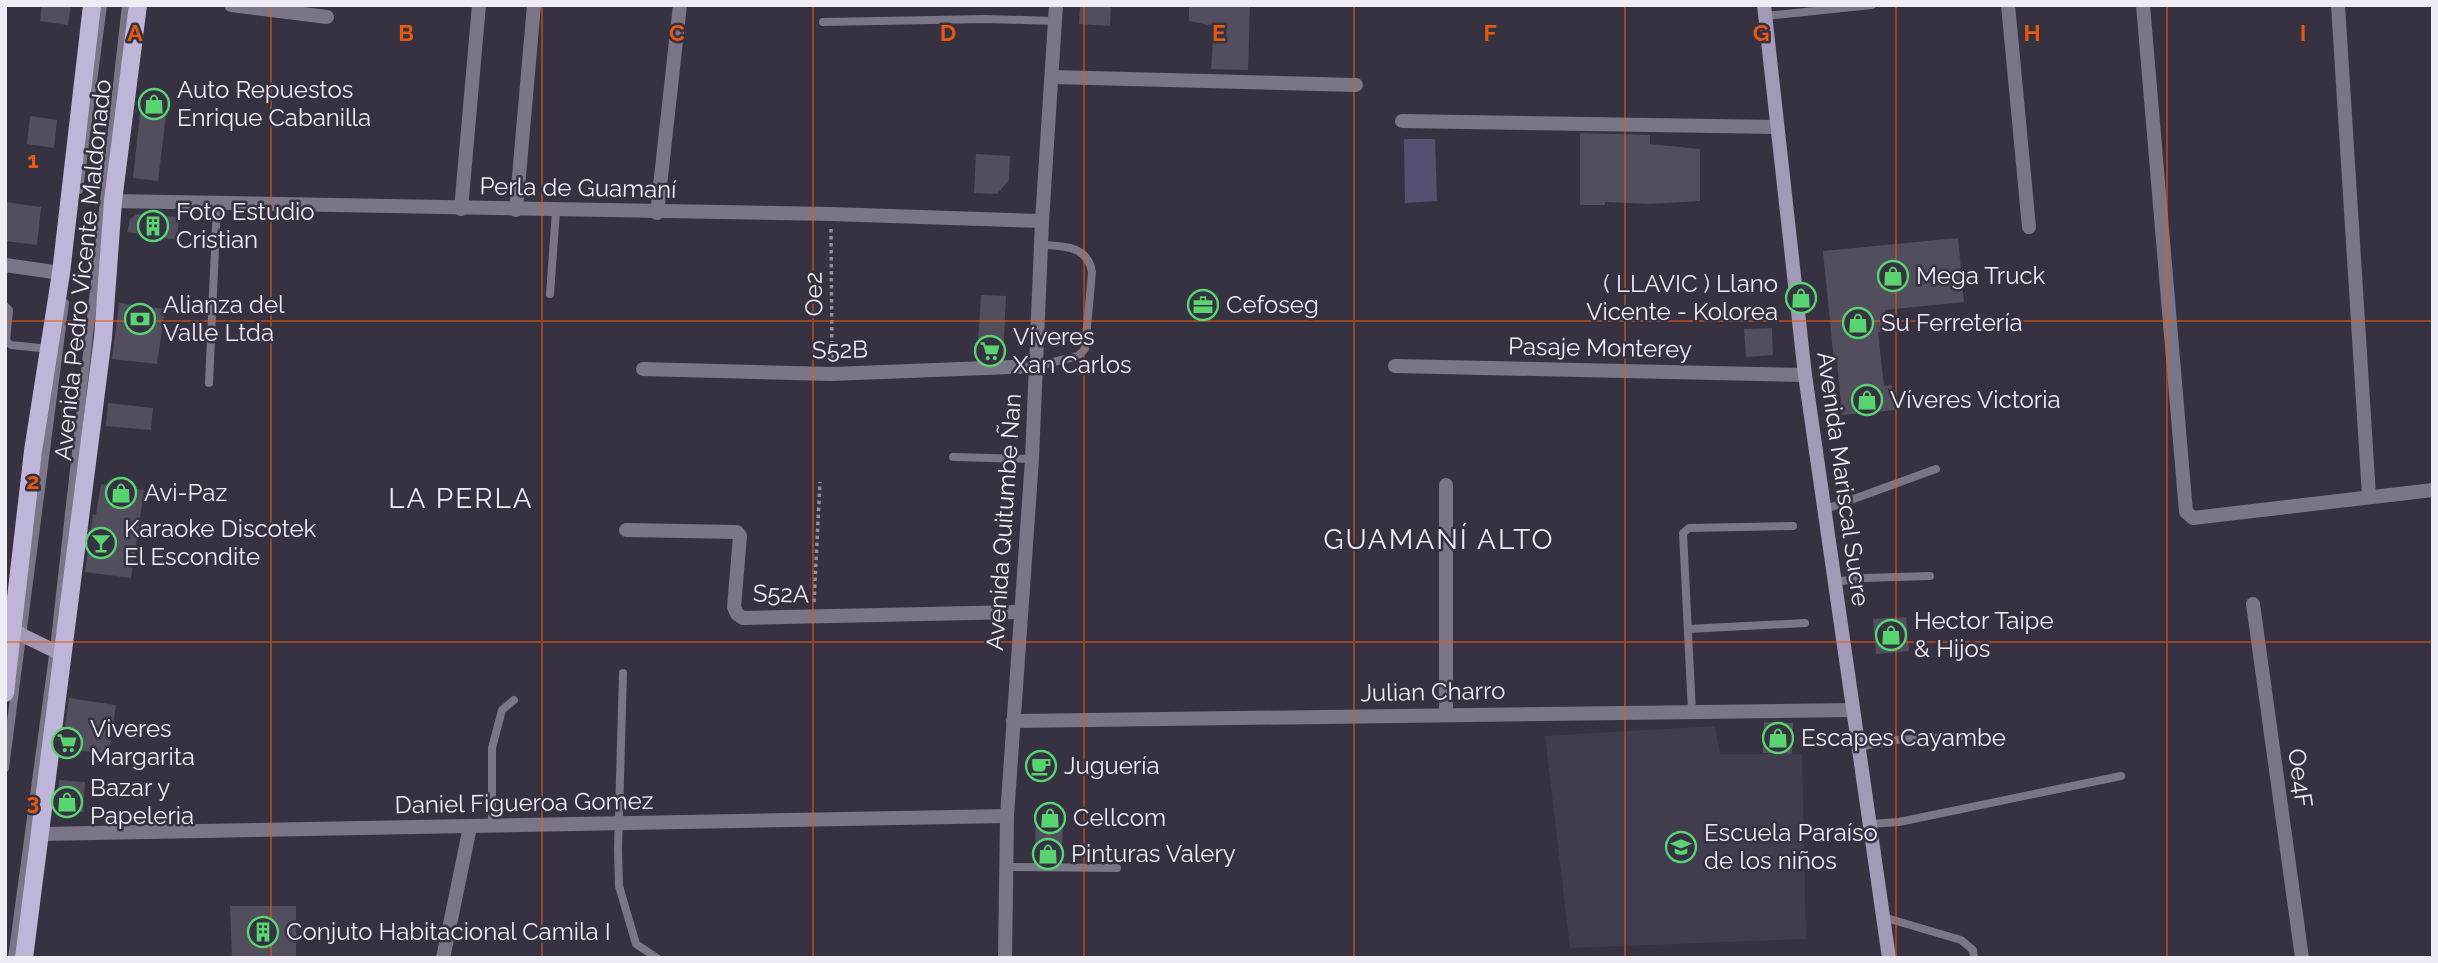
<svg xmlns="http://www.w3.org/2000/svg" width="2438" height="963" viewBox="0 0 2438 963" font-family="Raleway,sans-serif">
	<style>
		.built { fill: #423c4f }
		.green { fill: #584e71 }
		.building { fill: #524e5d }
		.lines { fill: none; stroke-linecap: round; stroke-linejoin: round }
		.path { stroke: #928f9b; stroke-width: 3.5; stroke-dasharray: 3.5 3.5; stroke-linecap: butt }
		.service { stroke: #7a7587; stroke-width: 8 }
		.minor { stroke: #7a7587; stroke-width: 14 }
		.tertiary { stroke: #7a7587; stroke-width: 14 }
		.secondary { stroke: #a199b6; stroke-width: 14 }
		.primary { stroke: #beb5d9; stroke-width: 18 }
		.grid { fill: none; stroke: #e8590c; stroke-width: 2; stroke-opacity: 0.55 }
		.labels { text-anchor: middle; stroke-width: 5; stroke-linejoin: round; paint-order: stroke }
		.poi-label { font-size: 24px; fill: #eeecf5; stroke: #363241; text-anchor: start }
		.street-label { font-size: 24px; fill: #eeecf5; stroke: #363241 }
		.quarter-label { font-size: 28px; letter-spacing: 2px; fill: #eeecf5; stroke: #363241 }
		.grid-label { font-size: 23px; text-anchor: middle; font-weight: bold; fill: #e8590c; stroke: #363241; stroke-width: 5; stroke-linejoin: round; paint-order: stroke }
	</style>
	<rect width="100%" height="100%" fill="#363241"/>
	<!-- built -->
	<polygon class="built" points="1715,726 1720,754 1802,754 1806,939 1570,948 1545,736"/>
	<!-- green -->
	<polygon class="green" points="1404,139 1435,139 1437,201 1405,203"/>
	<!-- building -->
	<g class="building">
		<polygon points="42,5 71,5 68,25 40,21"/>
		<polygon points="1080,5 1111,5 1110,26 1079,24"/>
		<polygon points="1189,5 1250,5 1248,70 1211,69 1214,26 1189,21"/>
		<polygon points="142,95 168,98 158,181 133,178"/>
		<polygon points="30,116 57,120 54,148 27,144"/>
		<polygon points="1580,133 1650,135 1650,144 1700,149 1700,201 1650,204 1605,202 1605,205 1580,205"/>
		<polygon points="976,154 1010,156 1009,180 997,194 974,193"/>
		<polygon points="5,202 41,207 37,245 5,241"/>
		<polygon points="137,214 179,217 177,240 127,232 130,219"/>
		<polygon points="1958,238 1964,302 1885,310 1887,332 1878,332 1884,386 1892,385 1895,410 1842,415 1837,361 1834,362 1823,251"/>
		<polygon points="981,295 1006,296 1003,357 1001,358 977,359"/>
		<polygon points="119,303 165,309 157,364 112,359"/>
		<polygon points="1772,328 1773,355 1746,357 1744,329"/>
		<polygon points="108,403 153,408 151,430 106,426"/>
		<polygon points="101,484 144,490 131,578 85,572 93,514 96,515"/>
		<polygon points="1906,617 1909,651 1876,654 1873,619"/>
		<polygon points="69,698 116,705 109,755 62,748"/>
		<polygon points="1764,722 1793,723 1792,754 1763,753"/>
		<polygon points="59,780 85,782 83,812 57,809"/>
		<polygon points="1036,809 1064,810 1061,861 1035,860"/>
		<polygon points="230,906 296,906 296,958 232,958"/>
	</g>
	<g class="lines">
		<!-- path -->
		<g class="path">
			<polyline points="831,229 832,358"/>
			<polyline points="814,602 820,482"/>
		</g>
		<!-- service -->
		<g class="service">
			<polyline points="1765,16 1872,5"/>
			<polyline points="823,22 986,19 1055,21"/>
			<polyline points="79,190 103,5"/>
			<polyline points="550,294 556,211"/>
			<polyline points="5,306 9,310 6,341 11,345 49,349"/>
			<path d="M1037,366L1078,356L1085,349L1092,272C1088,246 1064,246 1042,245"/>
			<polyline points="209,383 217,204"/>
			<polyline points="953,457 1032,459"/>
			<polyline points="1826,509 1936,469"/>
			<polyline points="1834,582 1863,578 1930,576"/>
			<polyline points="1688,629 1805,623"/>
			<polyline points="623,673 618,849 619,886 636,944 657,958"/>
			<polyline points="1692,712 1683,533 1689,528 1793,526"/>
			<polyline points="1858,747 1896,740 1981,735"/>
			<polyline points="5,768 65,303"/>
			<polyline points="1870,824 1899,822 2121,776"/>
			<polyline points="492,826 492,748 502,710 514,700"/>
			<polyline points="1007,867 1117,868"/>
			<polyline points="1883,917 1961,940 1973,950 1974,958"/>
			<polyline points="12,958 54,648 126,5"/>
		</g>
		<!-- minor -->
		<g class="minor">
			<polyline points="231,5 327,17"/>
			<polyline points="2008,5 2029,227"/>
			<polyline points="2143,5 2186,512 2193,518 2433,490"/>
			<polyline points="2338,5 2369,496"/>
			<polyline points="1052,77 1356,85"/>
			<polyline points="1402,121 1777,127"/>
			<polyline points="113,201 831,214 1042,221"/>
			<polyline points="461,209 479,5"/>
			<polyline points="516,210 534,5"/>
			<polyline points="657,213 680,5"/>
			<polyline points="5,265 61,273"/>
			<polyline points="1395,366 1805,375"/>
			<polyline points="643,369 832,374 1037,366"/>
			<polyline points="626,530 737,532 740,536 734,607 737,614 743,618 1020,612"/>
			<polyline points="2253,604 2302,958"/>
			<polyline points="1446,715 1446,485"/>
			<polyline points="1013,721 1853,710"/>
			<polyline points="41,834 1007,816"/>
			<polyline points="443,958 470,827"/>
		</g>
		<!-- tertiary -->
		<polyline class="tertiary" points="1005,958 1007,816 1032,459 1042,221 1056,5"/>
		<!-- secondary -->
		<g class="secondary">
			<polyline points="1764,5 1805,375 1889,958"/>
			<polyline points="8,624 22,635 61,654"/>
		</g>
		<!-- primary -->
		<g class="primary">
			<polyline points="5,693 33,451 61,273 92,5"/>
			<polyline points="24,958 103,337 113,201 138,5"/>
		</g>
	</g>
	<!-- grid -->
	<path class="grid" d="M271,5V958M542,5V958M813,5V958M1084,5V958M1354,5V958M1625,5V958M1896,5V958M2167,5V958M5,321H2433M5,642H2433"/>
	<!-- icons -->
	<defs>
		<g id="shop-ring" transform="scale(1.575)"><circle r="9.5" fill="#363241" stroke="#58d570" stroke-width="1.5"/><path d="M-5-2.5h2.3a2.7 3.5 0 0 1 5.4 0H5L5.5 6h-11ZM-1.5-2.5h3a1.5 2.3 0 0 0-3 0Z" fill="#58d570"/></g>
		<g id="building-ring" transform="scale(1.575)"><circle r="9.5" fill="#363241" stroke="#58d570" stroke-width="1.5"/><path d="M-4-6H4V6H1V3H-1V6H-4ZM-2.5-4.3h1.7v1.8h-1.7ZM.8-4.3h1.7v1.8H.8ZM-2.5-1h1.7V.8h-1.7ZM.8-1h1.7V.8H.8Z" fill="#58d570"/></g>
		<g id="office-ring" transform="scale(1.575)"><circle r="9.5" fill="#363241" stroke="#58d570" stroke-width="1.5"/><path d="M-6-3h4V-5.5h4V-3h4V5H-6ZM-1-4.5V-3h2v-1.5ZM-6 0V1H6V0Z" fill="#58d570"/></g>
		<g id="bank-ring" transform="scale(1.575)"><circle r="9.5" fill="#363241" stroke="#58d570" stroke-width="1.5"/><path d="M-6-4H6V4H-6ZM0-2.3a2.3 2.3 0 1 0 0 4.6a2.3 2.3 0 1 0 0-4.6Z" fill="#58d570"/></g>
		<g id="supermarket-ring" transform="scale(1.575)"><circle r="9.5" fill="#363241" stroke="#58d570" stroke-width="1.5"/><path d="M-6-5.5h2.5l.6 2H6L4.5 2H-2.5L-4.4-4H-6ZM-1.5 3.2a1.3 1.3 0 1 0 .1 0ZM3 3.2a1.3 1.3 0 1 0 .1 0Z" fill="#58d570"/></g>
		<g id="bar-ring" transform="scale(1.575)"><circle r="9.5" fill="#363241" stroke="#58d570" stroke-width="1.5"/><path d="M-6-5H6L.8 .8V4.5H3.5V6h-7V4.5H-.8V.8Z" fill="#58d570"/></g>
		<g id="cafe-ring" transform="scale(1.575)"><circle r="9.5" fill="#363241" stroke="#58d570" stroke-width="1.5"/><path d="M-5.5-4.5H6V0H3Q3 3.5 0 3.5H-2.5Q-5.5 3.5-5.5 0ZM3-3.2v2h1.7v-2ZM-6 4.5H4V6H-6Z" fill="#58d570"/></g>
		<g id="school-ring" transform="scale(1.575)"><circle r="9.5" fill="#363241" stroke="#58d570" stroke-width="1.5"/><path d="M0-5L7-2L0 1L-7-2ZM-4 1L0 2.5L4 1V4Q0 6-4 4Z" fill="#58d570"/></g>
	</defs>
	<g fill-rule="evenodd">
		<use href="#shop-ring" x="154" y="104"/>
		<use href="#building-ring" x="153" y="226"/>
		<use href="#shop-ring" x="1893" y="276"/>
		<use href="#shop-ring" x="1801" y="298"/>
		<use href="#office-ring" x="1203" y="305"/>
		<use href="#bank-ring" x="140" y="319"/>
		<use href="#shop-ring" x="1858" y="323"/>
		<use href="#supermarket-ring" x="990" y="351"/>
		<use href="#shop-ring" x="1867" y="400"/>
		<use href="#shop-ring" x="121" y="493"/>
		<use href="#bar-ring" x="101" y="543"/>
		<use href="#shop-ring" x="1891" y="635"/>
		<use href="#shop-ring" x="1778" y="738"/>
		<use href="#supermarket-ring" x="67" y="743"/>
		<use href="#cafe-ring" x="1041" y="766"/>
		<use href="#shop-ring" x="67" y="802"/>
		<use href="#shop-ring" x="1050" y="818"/>
		<use href="#school-ring" x="1681" y="847"/>
		<use href="#shop-ring" x="1048" y="854"/>
		<use href="#building-ring" x="263" y="932"/>
	</g>
	<g class="labels">
		<!-- poi labels -->
		<g class="poi-label">
			<text x="177" y="98">Auto Repuestos<tspan x="177" dy="28">Enrique Cabanilla</tspan></text>
			<text x="176" y="220">Foto Estudio<tspan x="176" dy="28">Cristian</tspan></text>
			<text x="1916" y="284">Mega Truck</text>
			<text x="1778" y="292" text-anchor="end">( LLAVIC ) Llano<tspan x="1778" dy="28">Vicente - Kolorea</tspan></text>
			<text x="163" y="313">Alianza del<tspan x="163" dy="28">Valle Ltda</tspan></text>
			<text x="1226" y="313">Cefoseg</text>
			<text x="1881" y="331">Su Ferretería</text>
			<text x="1013" y="345">Víveres<tspan x="1013" dy="28">Xan Carlos</tspan></text>
			<text x="1890" y="408">Víveres Victoria</text>
			<text x="144" y="501">Avi-Paz</text>
			<text x="124" y="537">Karaoke Discotek<tspan x="124" dy="28">El Escondite</tspan></text>
			<text x="1914" y="629">Hector Taipe<tspan x="1914" dy="28">&amp; Hijos</tspan></text>
			<text x="90" y="737">Viveres<tspan x="90" dy="28">Margarita</tspan></text>
			<text x="1801" y="746">Escapes Cayambe</text>
			<text x="1064" y="774">Juguería</text>
			<text x="90" y="796">Bazar y<tspan x="90" dy="28">Papeleria</tspan></text>
			<text x="1073" y="826">Cellcom</text>
			<text x="1704" y="841">Escuela Paraíso<tspan x="1704" dy="28">de los niños</tspan></text>
			<text x="1071" y="862">Pinturas Valery</text>
			<text x="286" y="940">Conjuto Habitacional Camila I</text>
		</g>
		<!-- street labels -->
		<g class="street-label">
			<text transform="translate(578 188) rotate(1)" y="8">Perla de Guamaní</text>
			<text transform="translate(83 270) rotate(-84)" y="8">Avenida Pedro Vicente Maldonado</text>
			<text transform="translate(814 294) rotate(-91)" y="8">Oe2</text>
			<text transform="translate(1600 348) rotate(1)" y="8">Pasaje Monterey</text>
			<text transform="translate(840 350) rotate(-1)" y="8">S52B</text>
			<text transform="translate(1843 479) rotate(82)" y="8">Avenida Mariscal Sucre</text>
			<text transform="translate(1004 522) rotate(-86)" y="8">Avenida Quitumbe Ñan</text>
			<text transform="translate(781 594) rotate(1)" y="8">S52A</text>
			<text transform="translate(1433 692) rotate(-1)" y="8">Julian Charro</text>
			<text transform="translate(2300 778) rotate(82)" y="8">Oe4F</text>
			<text transform="translate(524 803) rotate(-1)" y="8">Daniel Figueroa Gomez</text>
		</g>
		<!-- quarter labels -->
		<g class="quarter-label">
			<text x="461" y="508">LA PERLA</text>
			<text x="1439" y="549">GUAMANÍ ALTO</text>
		</g>
	</g>
	<g class="grid-label">
		<text x="135" y="41">A</text>
		<text x="406" y="41">B</text>
		<text x="677" y="41">C</text>
		<text x="948" y="41">D</text>
		<text x="1219" y="41">E</text>
		<text x="1490" y="41">F</text>
		<text x="1761" y="41">G</text>
		<text x="2032" y="41">H</text>
		<text x="2303" y="41">I</text>
		<text x="33" y="168">1</text>
		<text x="33" y="489">2</text>
		<text x="33" y="810">3</text>
	</g>
	<!-- border -->
	<rect width="2438" height="963" fill="none" stroke="#eeecf5" stroke-width="14"/>
</svg>
